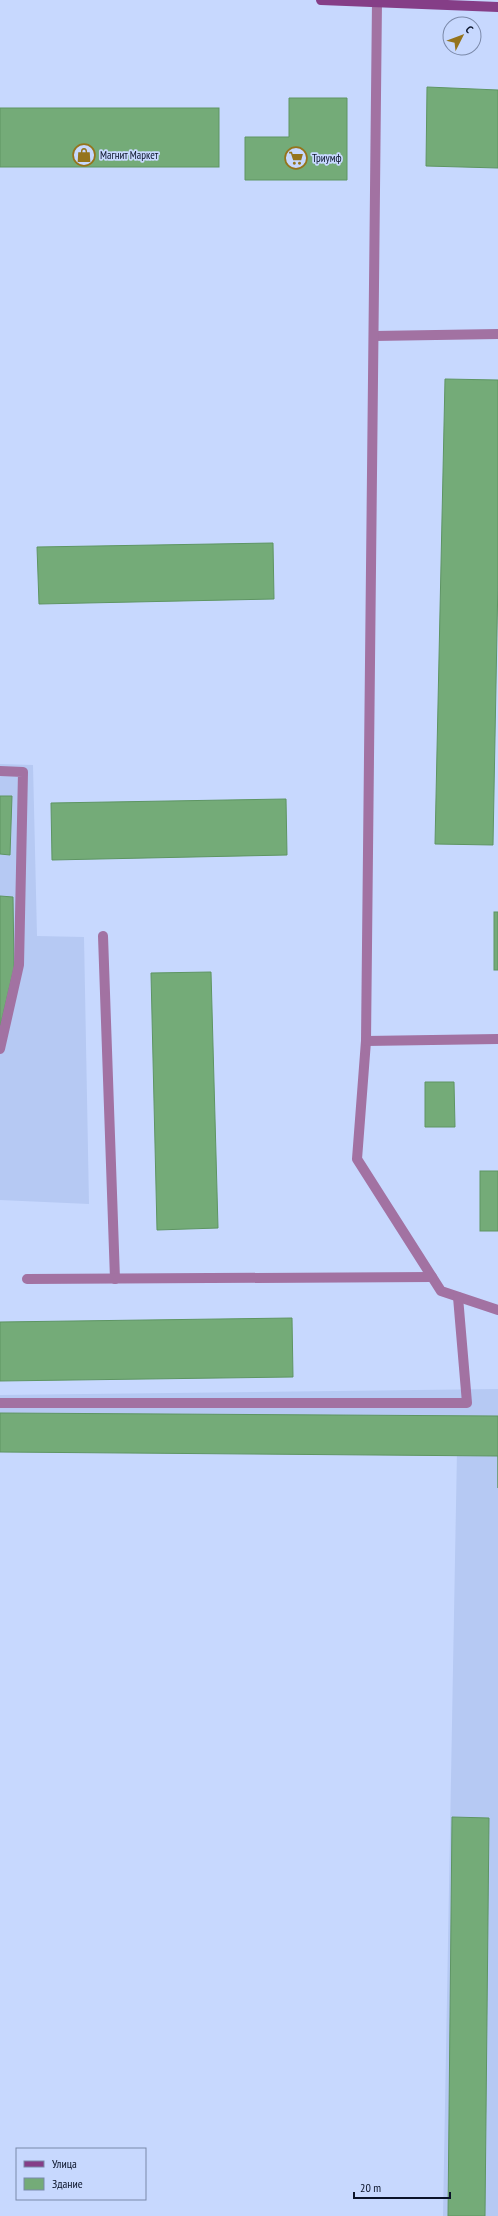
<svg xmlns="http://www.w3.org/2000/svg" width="498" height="2216" viewBox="0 0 498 2216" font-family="'PT Sans Narrow',sans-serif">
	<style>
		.built { fill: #b6c9f3 }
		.building { fill: #74ab78; stroke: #5e9563 }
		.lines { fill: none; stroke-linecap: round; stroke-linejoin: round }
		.lane { stroke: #a272a2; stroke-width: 10 }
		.street { stroke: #a272a2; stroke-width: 10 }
		.secondary { stroke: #853e87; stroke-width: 10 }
		.labels { text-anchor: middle; stroke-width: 3.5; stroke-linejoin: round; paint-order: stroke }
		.poi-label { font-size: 11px; fill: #0a1329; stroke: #c7d8fe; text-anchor: start }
	</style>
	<rect width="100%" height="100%" fill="#c7d8fe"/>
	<!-- built -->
	<g class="built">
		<polygon points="0,764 33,765 37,936 84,937 89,1204 0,1200"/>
		<polygon points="498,1389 498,2216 443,2216 457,1450 0,1449 0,1395"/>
	</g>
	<!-- building -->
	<g class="building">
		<polygon points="427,87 498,90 498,168 426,166"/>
		<polygon points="289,98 347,98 347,180 245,180 245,137 289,137"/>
		<rect x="0" y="108" width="219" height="59"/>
		<polygon points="445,379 498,380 498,578 493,845 435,844"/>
		<polygon points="273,543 274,599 39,604 37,547"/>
		<polygon points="0,796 12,796 10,855 0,854"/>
		<polygon points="286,799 287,855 52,860 51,803"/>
		<polygon points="0,896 13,897 14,968 0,1027"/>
		<rect x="494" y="912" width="4" height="58"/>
		<polygon points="211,972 218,1228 157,1230 151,973"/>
		<polygon points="425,1082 454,1082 455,1127 425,1127"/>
		<rect x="480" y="1171" width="18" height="60"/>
		<polygon points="292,1318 293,1377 0,1381 0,1322"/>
		<polygon points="0,1413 498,1416 498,1488 498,1456 0,1452"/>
		<polygon points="452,1817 489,1818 485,2216 448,2216"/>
	</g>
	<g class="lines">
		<!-- lane -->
		<g class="lane">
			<polyline points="374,336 498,334"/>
			<polyline points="0,771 23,772 19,965 0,1049"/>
			<polyline points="103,936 115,1279"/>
			<polyline points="366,1041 357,1159 441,1291 498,1310"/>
			<polyline points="27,1279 432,1277"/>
			<polyline points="0,1403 467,1403 458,1297"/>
		</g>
		<!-- street -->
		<polyline class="street" points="377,1 366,1041 498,1039"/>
		<!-- secondary -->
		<polyline class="secondary" points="321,0 498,7"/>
	</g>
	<!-- icons -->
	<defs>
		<g id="shop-ring" transform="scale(1.15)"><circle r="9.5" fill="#c7d8fe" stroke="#95741c" stroke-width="1.5"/><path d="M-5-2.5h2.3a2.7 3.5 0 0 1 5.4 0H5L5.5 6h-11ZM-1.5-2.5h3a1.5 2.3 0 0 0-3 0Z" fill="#95741c"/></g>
		<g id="supermarket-ring" transform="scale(1.15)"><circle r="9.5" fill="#c7d8fe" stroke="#95741c" stroke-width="1.5"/><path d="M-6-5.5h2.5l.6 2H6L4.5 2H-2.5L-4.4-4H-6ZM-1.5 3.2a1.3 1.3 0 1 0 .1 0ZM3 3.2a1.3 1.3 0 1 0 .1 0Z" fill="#95741c"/></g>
	</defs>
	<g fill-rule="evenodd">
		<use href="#shop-ring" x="84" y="155"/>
		<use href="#supermarket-ring" x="296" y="158"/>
	</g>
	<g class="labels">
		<!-- poi labels -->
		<g class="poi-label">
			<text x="100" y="159">Магнит Маркет</text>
			<text x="312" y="162">Триумф</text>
		</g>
	</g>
	<!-- legend -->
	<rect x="16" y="2148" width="130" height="52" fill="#c7d8fe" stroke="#7b89a9"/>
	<rect x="24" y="2161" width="20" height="6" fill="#853e87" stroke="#7b89a9"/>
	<text x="52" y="2168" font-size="12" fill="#0a1329">Улица</text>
	<rect x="24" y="2178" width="20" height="12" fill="#74ab78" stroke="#7b89a9"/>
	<text x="52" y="2188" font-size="12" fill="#0a1329">Здание</text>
	<!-- north arrow -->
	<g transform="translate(462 36) rotate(48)"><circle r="19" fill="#c7d8fe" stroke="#7b89a9"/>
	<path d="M0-3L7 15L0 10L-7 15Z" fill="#95741c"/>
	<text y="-6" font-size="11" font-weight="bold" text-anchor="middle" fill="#0a1329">С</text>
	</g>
	<!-- scale -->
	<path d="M354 2192v6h96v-6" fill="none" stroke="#0a1329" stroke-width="2"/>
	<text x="360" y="2192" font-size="12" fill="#0a1329" stroke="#c7d8fe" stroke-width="3" paint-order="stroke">20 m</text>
</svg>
